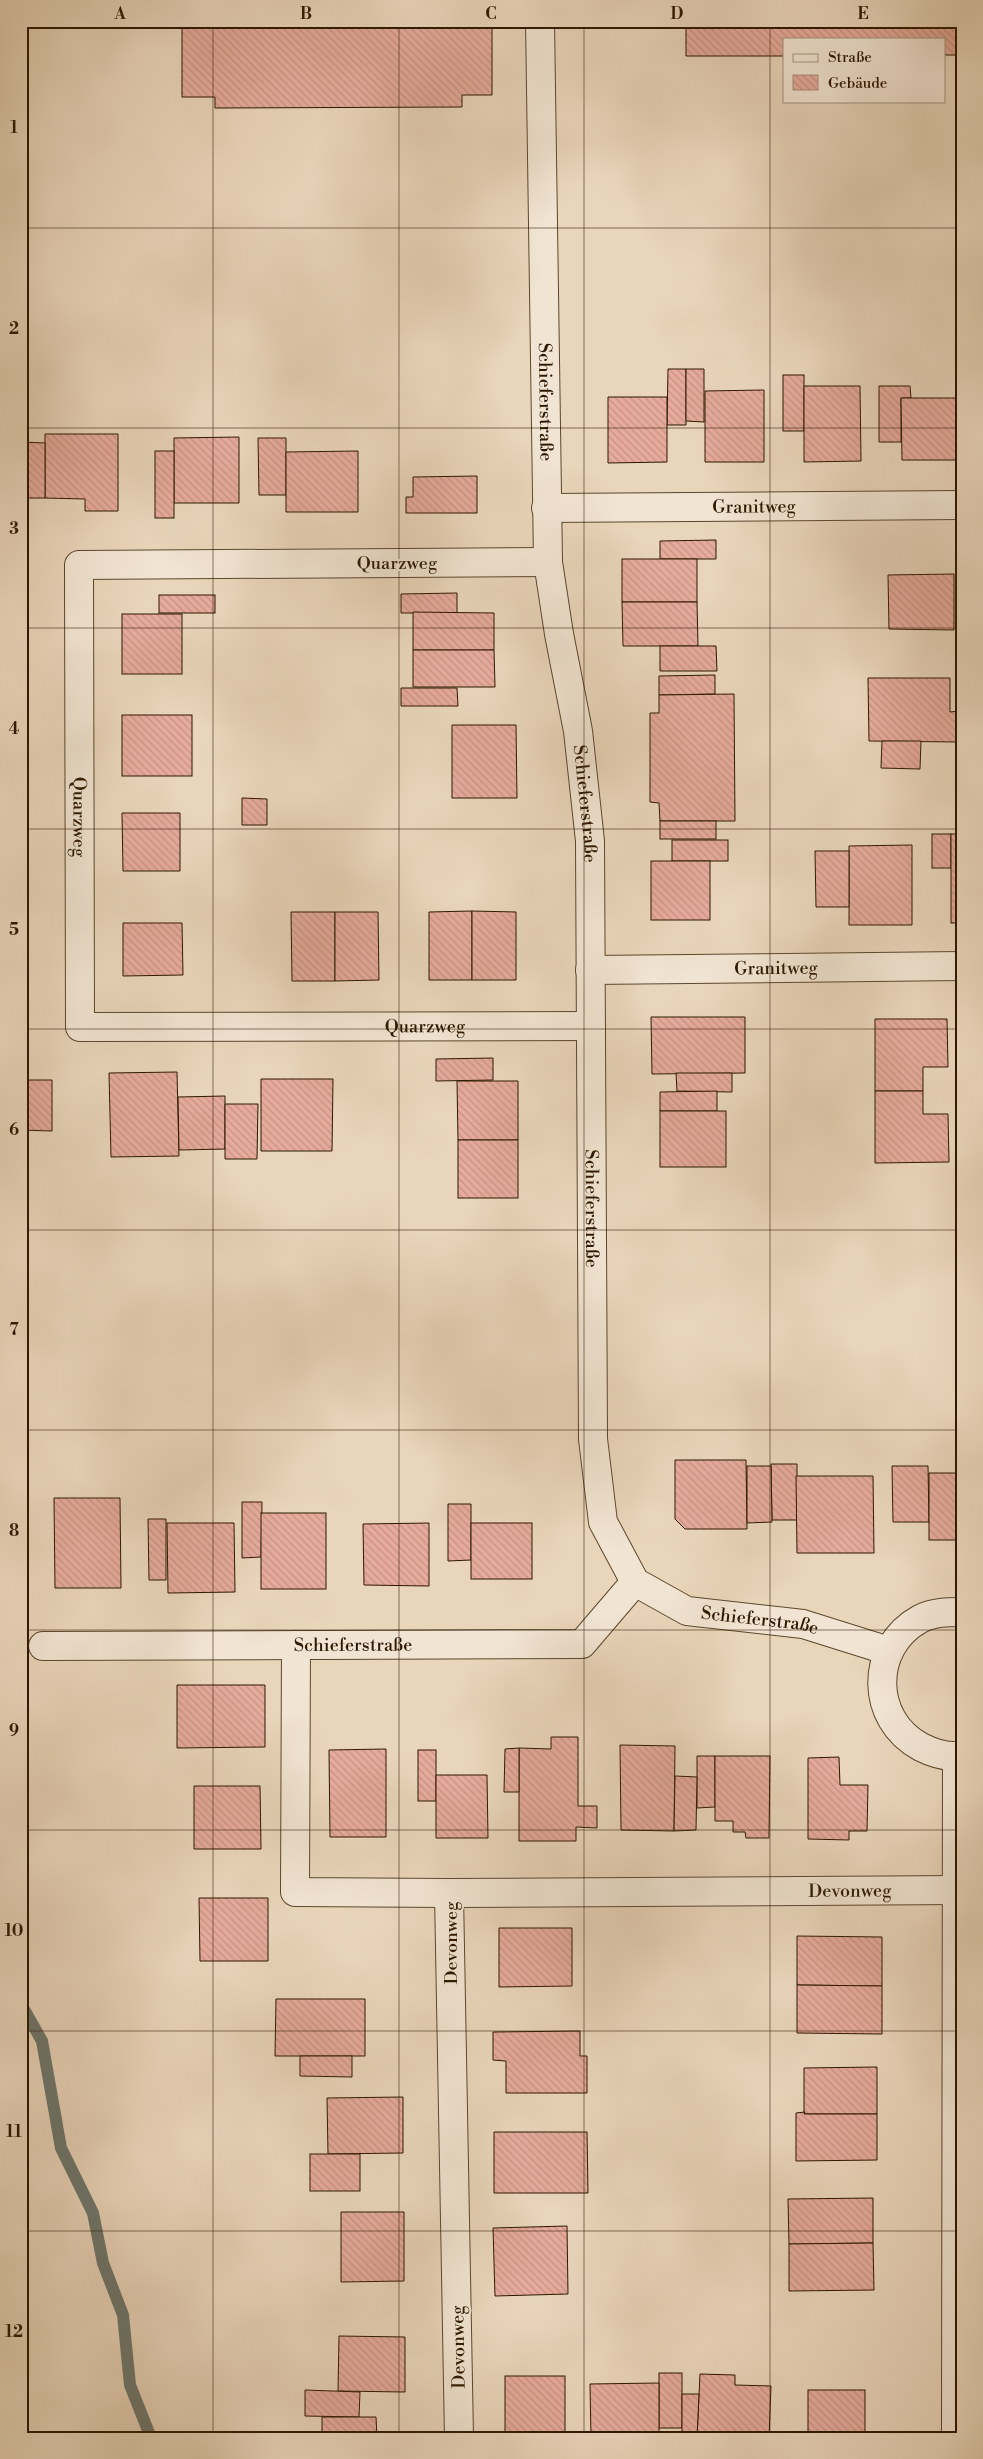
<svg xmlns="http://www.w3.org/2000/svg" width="983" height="2459" viewBox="0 0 983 2459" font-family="'Libre Bodoni',serif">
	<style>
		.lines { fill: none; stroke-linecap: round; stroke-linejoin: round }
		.stream { stroke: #6e776e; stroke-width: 12 }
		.building { fill: url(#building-back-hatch); stroke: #2d1800 }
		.minor-casing { stroke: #5c472e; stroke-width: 30 }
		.minor { stroke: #f1e4d2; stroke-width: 28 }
		.grid { fill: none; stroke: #2d1800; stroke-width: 1; stroke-opacity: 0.55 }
		.labels { text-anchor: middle; stroke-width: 4; stroke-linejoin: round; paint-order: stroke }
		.street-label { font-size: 18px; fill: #2d1800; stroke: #f1e4d2 }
		.neatline { fill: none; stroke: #2d1800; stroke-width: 2 }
		.grid-label { font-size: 16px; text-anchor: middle; font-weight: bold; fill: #2d1800 }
	</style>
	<defs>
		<pattern id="building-back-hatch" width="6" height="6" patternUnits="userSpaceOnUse" patternTransform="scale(1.25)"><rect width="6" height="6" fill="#e6ab9b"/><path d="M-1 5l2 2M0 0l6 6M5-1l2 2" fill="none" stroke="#c69284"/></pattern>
	</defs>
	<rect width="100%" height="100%" fill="#e9d5ba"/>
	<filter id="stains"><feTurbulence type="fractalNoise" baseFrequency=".004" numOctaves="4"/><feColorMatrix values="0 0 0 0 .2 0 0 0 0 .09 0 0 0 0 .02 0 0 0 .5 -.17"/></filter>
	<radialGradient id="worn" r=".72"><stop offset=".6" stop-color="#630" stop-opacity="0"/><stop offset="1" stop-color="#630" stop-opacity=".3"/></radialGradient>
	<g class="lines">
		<!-- stream -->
		<polyline class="stream" points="21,2004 42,2041 61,2148 93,2213 103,2263 123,2315 130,2385 151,2438"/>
	</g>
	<!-- building -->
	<g class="building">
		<polygon points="182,21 492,21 492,95 462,95 462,107 215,108 215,97 182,97"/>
		<polygon points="686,21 962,21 962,55 944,55 944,39 784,39 784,56 686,56"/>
		<polygon points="668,369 686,369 686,425 667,425"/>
		<polygon points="686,369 704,369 704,422 686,421"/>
		<rect x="783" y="375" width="21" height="56"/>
		<polygon points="804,386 860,386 861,461 804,462"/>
		<polygon points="879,386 910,386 911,398 901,398 901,442 879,442"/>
		<polygon points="764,390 764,462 705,462 705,391"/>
		<polygon points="608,397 667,397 667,462 608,463"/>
		<polygon points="901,398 957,398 958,460 902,460"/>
		<polygon points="45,434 118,434 118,511 85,511 85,499 45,498"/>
		<polygon points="239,437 239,503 174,503 174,438"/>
		<polygon points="258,438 286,438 286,495 259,495"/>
		<polygon points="21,442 45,443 45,498 21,498"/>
		<rect x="155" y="451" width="19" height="67"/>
		<polygon points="358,451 358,512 286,512 286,452"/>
		<polygon points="477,476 477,513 406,513 406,497 413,497 413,477"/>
		<polygon points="716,540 716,559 660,559 660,541"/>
		<rect x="622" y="559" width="75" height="43"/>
		<polygon points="954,574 954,630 889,629 888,575"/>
		<polygon points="457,593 457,613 401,613 401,594"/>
		<rect x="159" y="595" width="56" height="18"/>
		<polygon points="622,602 697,602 698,646 623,646"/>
		<polygon points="413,612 494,613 494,650 413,650"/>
		<rect x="122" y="614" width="60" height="60"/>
		<polygon points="660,646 716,646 717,671 660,671"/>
		<polygon points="413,650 494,650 495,687 413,687"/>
		<polygon points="715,675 715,694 659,695 659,676"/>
		<polygon points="868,678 950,678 950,712 959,711 959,742 869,741"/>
		<polygon points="401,688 457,688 458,706 401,706"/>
		<polygon points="734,694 735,821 660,821 659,803 650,802 650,713 659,713 659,695"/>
		<rect x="122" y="715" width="70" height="61"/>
		<polygon points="452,725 516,725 517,798 452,798"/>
		<polygon points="882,741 921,741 920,769 881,768"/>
		<polygon points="242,798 267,799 267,825 242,825"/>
		<polygon points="122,813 180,813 180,871 123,871"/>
		<rect x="660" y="821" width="56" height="18"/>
		<rect x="932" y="834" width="19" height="34"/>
		<rect x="951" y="834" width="11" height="89"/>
		<rect x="672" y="840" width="56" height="21"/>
		<polygon points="912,845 912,925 849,925 849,846"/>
		<polygon points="815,851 849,851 849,907 816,907"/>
		<rect x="651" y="861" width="59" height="59"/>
		<polygon points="472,911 472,980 429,980 429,912"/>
		<polygon points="472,911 516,912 516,980 472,980"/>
		<polygon points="291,912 335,912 335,981 292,981"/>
		<polygon points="335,912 378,912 379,980 335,981"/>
		<polygon points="123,923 182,923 183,975 123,976"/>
		<polygon points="651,1017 745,1017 745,1073 652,1074"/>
		<polygon points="875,1019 947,1019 948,1067 923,1067 923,1091 875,1091"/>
		<polygon points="493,1058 493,1080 436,1081 436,1059"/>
		<polygon points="177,1072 179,1156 111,1157 109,1073"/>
		<polygon points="676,1073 732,1073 732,1092 677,1091"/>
		<polygon points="261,1079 333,1079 332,1151 261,1151"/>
		<polygon points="21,1080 52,1080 52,1131 21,1130"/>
		<polygon points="457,1081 518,1081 518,1140 458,1140"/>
		<polygon points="717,1091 717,1111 660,1111 660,1092"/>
		<polygon points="875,1091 923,1091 923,1114 948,1114 949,1162 875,1163"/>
		<polygon points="225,1096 225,1149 179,1150 178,1097"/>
		<polygon points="225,1104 258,1104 257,1159 225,1159"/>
		<rect x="660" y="1111" width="66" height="56"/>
		<rect x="458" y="1140" width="60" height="58"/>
		<polygon points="675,1460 746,1460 747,1529 685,1529 675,1519"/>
		<polygon points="771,1464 797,1464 797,1520 772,1520"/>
		<polygon points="747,1466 771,1466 772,1522 747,1523"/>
		<polygon points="892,1466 928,1466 929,1522 893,1522"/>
		<rect x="929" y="1473" width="33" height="67"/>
		<polygon points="796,1476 873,1476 874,1553 797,1553"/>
		<polygon points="54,1498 120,1498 121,1588 55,1588"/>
		<polygon points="242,1502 262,1502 261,1557 242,1558"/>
		<polygon points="448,1504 471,1504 471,1560 448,1561"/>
		<rect x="261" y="1513" width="65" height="76"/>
		<polygon points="148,1519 166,1519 166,1580 149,1580"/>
		<polygon points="167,1523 234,1523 235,1592 168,1593"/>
		<polygon points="429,1523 429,1586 364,1585 363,1524"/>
		<rect x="471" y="1523" width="61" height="56"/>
		<polygon points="177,1685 265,1685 265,1747 177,1748"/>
		<polygon points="551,1737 578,1737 578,1806 597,1806 597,1828 576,1827 576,1841 519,1841 519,1748 551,1749"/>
		<polygon points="620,1745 675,1746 674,1831 621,1830"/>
		<polygon points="519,1748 519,1792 504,1792 505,1749"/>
		<polygon points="386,1749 386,1837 330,1837 329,1750"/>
		<rect x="418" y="1750" width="18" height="51"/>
		<polygon points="697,1756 715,1756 715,1807 697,1808"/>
		<polygon points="715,1756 770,1756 769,1838 746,1838 745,1832 733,1832 733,1821 715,1821"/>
		<polygon points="839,1757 840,1785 868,1785 867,1831 849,1831 849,1840 808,1839 808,1758"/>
		<polygon points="436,1775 487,1775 488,1838 436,1838"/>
		<polygon points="675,1776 697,1777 696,1830 674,1831"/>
		<polygon points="194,1786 260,1786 261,1849 194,1849"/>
		<polygon points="199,1898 268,1898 268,1961 200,1961"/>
		<polygon points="499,1928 572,1928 572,1986 499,1987"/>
		<polygon points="797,1936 882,1937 882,1986 797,1985"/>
		<polygon points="797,1985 882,1986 882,2034 797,2033"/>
		<polygon points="276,1999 365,1999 365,2056 275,2056"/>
		<polygon points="580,2031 580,2056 587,2056 587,2093 506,2093 506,2061 493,2060 493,2032"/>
		<polygon points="300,2056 352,2056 352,2077 300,2076"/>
		<polygon points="877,2067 877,2114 804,2114 804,2068"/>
		<polygon points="403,2097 403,2153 328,2154 327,2098"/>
		<polygon points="805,2112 804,2114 877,2114 877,2160 796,2161 796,2113"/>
		<polygon points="494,2132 587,2132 588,2193 494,2193"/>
		<rect x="310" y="2154" width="50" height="37"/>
		<polygon points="873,2198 873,2243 789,2244 788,2199"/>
		<polygon points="341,2212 404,2212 404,2281 341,2282"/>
		<polygon points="567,2226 568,2294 495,2296 493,2228"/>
		<polygon points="873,2243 874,2290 789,2291 789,2244"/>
		<polygon points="339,2336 405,2337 405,2392 338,2391"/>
		<rect x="659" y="2373" width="23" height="55"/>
		<polygon points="700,2374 735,2375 735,2385 771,2386 769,2438 697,2438"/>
		<rect x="505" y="2376" width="60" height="62"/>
		<polygon points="659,2383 659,2438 591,2438 590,2384"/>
		<polygon points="305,2390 360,2392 359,2417 305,2416"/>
		<rect x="808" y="2390" width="57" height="48"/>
		<polygon points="682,2394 699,2394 697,2438 682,2438"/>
		<polygon points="322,2417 376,2417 377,2438 322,2438"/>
	</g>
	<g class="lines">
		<!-- minor casing -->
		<g class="minor-casing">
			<g id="minor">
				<path id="s1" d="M540,21L548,562L559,634L578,731L590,841L593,1439L603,1522L635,1582L687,1611L803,1624L889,1651"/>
				<path id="s2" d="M546,508L962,505"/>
				<path id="s3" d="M548,562L79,565L80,1027L591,1026"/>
				<path id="s4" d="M590,970L962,966"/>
				<path d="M962,1612C948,1612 933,1612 920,1619C869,1647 870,1720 921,1747C933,1753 949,1758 962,1755"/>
				<polyline points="296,1645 295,1892 449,1893"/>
				<path id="s5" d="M43,1646L582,1644L635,1582"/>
				<path id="s6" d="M459,2438L449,1893L962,1890"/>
				<polyline points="956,2438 957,1756"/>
			</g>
		</g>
		<!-- minor -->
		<use href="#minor" class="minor"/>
	</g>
	<!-- grid -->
	<path class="grid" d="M213,21V2438M399,21V2438M584,21V2438M770,21V2438M21,228H962M21,428H962M21,628H962M21,829H962M21,1029H962M21,1230H962M21,1430H962M21,1630H962M21,1830H962M21,2031H962M21,2231H962"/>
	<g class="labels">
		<!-- street labels -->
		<g class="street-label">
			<text dy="6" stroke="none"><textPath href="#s1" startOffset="381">Schieferstraße</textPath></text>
			<text dy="6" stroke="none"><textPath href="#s2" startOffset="208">Granitweg</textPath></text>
			<text x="397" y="569">Quarzweg</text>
			<text dy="6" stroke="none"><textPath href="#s1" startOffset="786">Schieferstraße</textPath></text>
			<text dy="6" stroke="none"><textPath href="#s3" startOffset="721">Quarzweg</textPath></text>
			<text dy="6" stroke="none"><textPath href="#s4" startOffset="186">Granitweg</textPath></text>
			<text dy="6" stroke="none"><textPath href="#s3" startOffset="1276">Quarzweg</textPath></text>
			<text dy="6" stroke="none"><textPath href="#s1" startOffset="1191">Schieferstraße</textPath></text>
			<text dy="6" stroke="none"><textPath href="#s1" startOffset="1706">Schieferstraße</textPath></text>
			<text dy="6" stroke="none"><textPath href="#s5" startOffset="310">Schieferstraße</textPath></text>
			<text dy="6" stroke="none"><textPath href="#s6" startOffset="946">Devonweg</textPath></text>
			<text transform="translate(451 1943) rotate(-90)" y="6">Devonweg</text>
			<text transform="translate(458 2347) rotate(-91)" y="6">Devonweg</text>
		</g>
	</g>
	<!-- margin -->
	<rect width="983" height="2459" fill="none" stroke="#e9d5ba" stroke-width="55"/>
	<!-- legend -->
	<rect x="783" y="38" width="162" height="65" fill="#f1e4d2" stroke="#a3927e"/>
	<rect x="793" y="54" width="25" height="8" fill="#f1e4d2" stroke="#a3927e"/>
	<text x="828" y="62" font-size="15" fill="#2d1800">Straße</text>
	<rect x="793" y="75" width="25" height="15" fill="url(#building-back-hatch)" stroke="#a3927e"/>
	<text x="828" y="88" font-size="15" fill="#2d1800">Gebäude</text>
	<rect x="28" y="28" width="928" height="2404" class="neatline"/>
	<g class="grid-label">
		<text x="120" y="19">A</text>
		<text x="306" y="19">B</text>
		<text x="491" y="19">C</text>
		<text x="677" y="19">D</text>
		<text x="863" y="19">E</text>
		<text x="14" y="133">1</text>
		<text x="14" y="334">2</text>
		<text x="14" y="534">3</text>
		<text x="14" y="734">4</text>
		<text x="14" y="935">5</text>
		<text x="14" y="1135">6</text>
		<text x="14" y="1335">7</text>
		<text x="14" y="1536">8</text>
		<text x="14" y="1736">9</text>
		<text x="14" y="1936">10</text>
		<text x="14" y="2137">11</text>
		<text x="14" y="2337">12</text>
	</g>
	<rect width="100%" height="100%" filter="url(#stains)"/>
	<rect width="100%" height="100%" fill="url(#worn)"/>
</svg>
